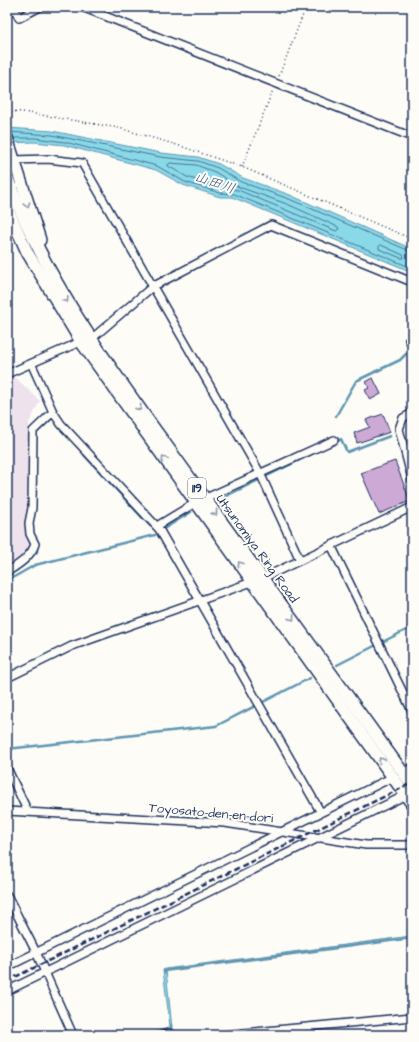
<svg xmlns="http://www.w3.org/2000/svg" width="419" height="1042" viewBox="0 0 419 1042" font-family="'Architects Daughter','Klee One',sans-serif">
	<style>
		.built { fill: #eee3ed }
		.water { fill: #8ad9e8; stroke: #5e95b1 }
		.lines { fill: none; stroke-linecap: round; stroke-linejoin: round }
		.shore { stroke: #477395; stroke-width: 1 }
		.stream { stroke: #5e95b1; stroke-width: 2.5 }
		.building { fill: #ccaad5; stroke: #1b2f5e }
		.minor-casing { stroke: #1b2f5e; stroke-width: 10 }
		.highway-casing { stroke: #1b2f5e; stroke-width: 14 }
		.path { stroke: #1b2f5e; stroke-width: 1.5; stroke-dasharray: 1 3; stroke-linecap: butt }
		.minor { stroke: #fdfcf7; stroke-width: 7 }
		.highway { stroke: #fdfcf7; stroke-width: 11 }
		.rail { stroke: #1b2f5e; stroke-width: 2.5; stroke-dasharray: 6 3; stroke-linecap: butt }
		.oneway { stroke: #8c96aa }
		.labels { text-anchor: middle; stroke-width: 4; stroke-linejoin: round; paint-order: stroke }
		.shield { fill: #fdfcf7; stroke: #5f6c8c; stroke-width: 1 }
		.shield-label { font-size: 12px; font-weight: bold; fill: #1b2f5e }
		.street-label { font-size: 13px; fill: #1b2f5e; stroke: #fdfcf7 }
		.water-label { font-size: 14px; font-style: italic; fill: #375a80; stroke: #fdfcf7 }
	</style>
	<rect width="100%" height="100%" fill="#fdfcf7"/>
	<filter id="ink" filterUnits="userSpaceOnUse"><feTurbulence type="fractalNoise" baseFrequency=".025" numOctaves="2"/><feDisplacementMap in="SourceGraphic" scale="8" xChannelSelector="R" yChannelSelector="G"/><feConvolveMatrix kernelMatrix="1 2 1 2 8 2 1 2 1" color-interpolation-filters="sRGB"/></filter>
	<g filter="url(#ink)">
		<!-- built -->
		<polygon class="built" points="16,378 40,401 29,423 31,497 26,533 32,547 13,565 7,568 7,380"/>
		<!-- water -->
		<g class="water">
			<polygon points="7,128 52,131 161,153 198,157 219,164 243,178 290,195 412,249 412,272 232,197 220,197 183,185 156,170 64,145 34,142 7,143"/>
			<polygon points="412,936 166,970 172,1028 170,1026 163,970 165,969"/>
		</g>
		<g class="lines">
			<!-- shore -->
			<g class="shore">
				<polyline points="9,132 52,135 160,157 198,161 218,168 241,182 289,199 412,252"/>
				<polyline points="14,138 35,138 65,142 157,166 185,182 220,193 234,194 412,268"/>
				<polygon points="170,163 196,165 215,172 239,187 287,204 338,227 339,229 336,231 238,190 221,188 187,177 168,166"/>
				<polygon points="381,245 403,255 404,258 401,258 379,249 379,247"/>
			</g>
			<!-- stream -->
			<g class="stream">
				<polyline points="336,416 356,381 400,360 406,354"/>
				<polyline points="335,443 341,439 347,452 390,436"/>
				<polyline points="84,455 150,526"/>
				<polyline points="218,500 312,454"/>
				<polyline points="162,530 191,512"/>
				<polyline points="31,556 37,552 37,546"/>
				<polyline points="7,581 35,565 155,535"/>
				<polyline points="337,665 412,627"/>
				<polyline points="7,749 216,726 310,678"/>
				<polyline points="165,973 164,971 412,938"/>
				<polyline points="148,1035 171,1028 171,1025"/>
			</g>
		</g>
		<!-- building -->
		<g class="building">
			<polygon points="373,378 381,394 370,400 365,390 369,388 366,382"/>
			<polygon points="383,414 390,432 357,443 354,433 370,427 366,420"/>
			<polygon points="395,461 410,501 379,514 361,473"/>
		</g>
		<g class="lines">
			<!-- minor casing -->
			<g class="minor-casing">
				<g id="minor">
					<polyline points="14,7 19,18 40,7"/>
					<polyline points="82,7 412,137"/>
					<polyline points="13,160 48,159 82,163 260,473 300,560"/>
					<polyline points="7,234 14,231"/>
					<polyline points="409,340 412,344"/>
					<polyline points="32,365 53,412 61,424 159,529 320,811"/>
					<polyline points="7,374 96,335 152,287 271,225 412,282"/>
					<polyline points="412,413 403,418 399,429 412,479"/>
					<polyline points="157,526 195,503 334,440"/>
					<polyline points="331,545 412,711"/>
					<path d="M7,572C18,565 31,557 35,544L30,534L29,523L32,508L33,431L53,412"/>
					<polyline points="7,678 72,646 263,578 412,507"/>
					<polyline points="7,768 28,812"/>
					<polyline points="403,772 412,768"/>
					<polyline points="7,811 225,823 366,845 412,845"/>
					<polyline points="7,895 36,952 73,1035"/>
					<polyline points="7,967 393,777"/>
					<polyline points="7,991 406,795"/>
					<polyline points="164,1035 169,1033 172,1035"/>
					<polyline points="222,1035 412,1017"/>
				</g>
			</g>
			<!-- highway casing -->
			<g class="highway-casing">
				<g id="highway">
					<polyline points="7,138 40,240"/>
					<path d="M7,177C48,289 121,382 190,478C264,580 338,683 412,785"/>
					<polyline points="7,207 27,252 81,342 412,804"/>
				</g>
			</g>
			<!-- path -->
			<g class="path">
				<polyline points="279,76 306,7"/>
				<polyline points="7,111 23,112 119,128 177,145 242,167 412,239"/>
				<polyline points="242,167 273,90"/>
				<polyline points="7,362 9,366"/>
			</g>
			<!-- minor -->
			<use href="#minor" class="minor"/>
			<!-- highway -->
			<use href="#highway" class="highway"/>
			<!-- rail -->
			<polyline class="rail" points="7,981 412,783"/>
		</g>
		<!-- one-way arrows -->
		<defs><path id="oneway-chevron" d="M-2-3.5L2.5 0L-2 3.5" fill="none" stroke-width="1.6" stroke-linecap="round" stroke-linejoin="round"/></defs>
		<g class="oneway">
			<use href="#oneway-chevron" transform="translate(27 205) rotate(72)"/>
			<use href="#oneway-chevron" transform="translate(66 300) rotate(58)"/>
			<use href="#oneway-chevron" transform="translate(139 408) rotate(54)"/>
			<use href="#oneway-chevron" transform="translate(164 459) rotate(-126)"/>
			<use href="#oneway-chevron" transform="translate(215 513) rotate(54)"/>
			<use href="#oneway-chevron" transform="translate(240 564) rotate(-126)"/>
			<use href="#oneway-chevron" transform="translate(292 618) rotate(54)"/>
			<use href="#oneway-chevron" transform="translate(381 760) rotate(-126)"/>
		</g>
	</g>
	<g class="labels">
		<!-- shield labels -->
		<rect class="shield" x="188" y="478" width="18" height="20" rx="3"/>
		<g class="shield-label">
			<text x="197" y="492">119</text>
		</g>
		<!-- street labels -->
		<g class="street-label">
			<text transform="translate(258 548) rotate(54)" y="5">Utsunomiya Ring Road</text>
			<text transform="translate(211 812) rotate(5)" y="5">Toyosato-den-en-dori</text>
		</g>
		<!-- water labels -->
		<g class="water-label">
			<text transform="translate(215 182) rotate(19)" y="5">山田川</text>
		</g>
	</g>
	<!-- margin -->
	<rect width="419" height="1042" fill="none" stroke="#fdfcf7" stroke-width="24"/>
	<rect x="12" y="12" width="395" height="1018" fill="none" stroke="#1b2f5e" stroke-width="1.5" filter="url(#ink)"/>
</svg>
